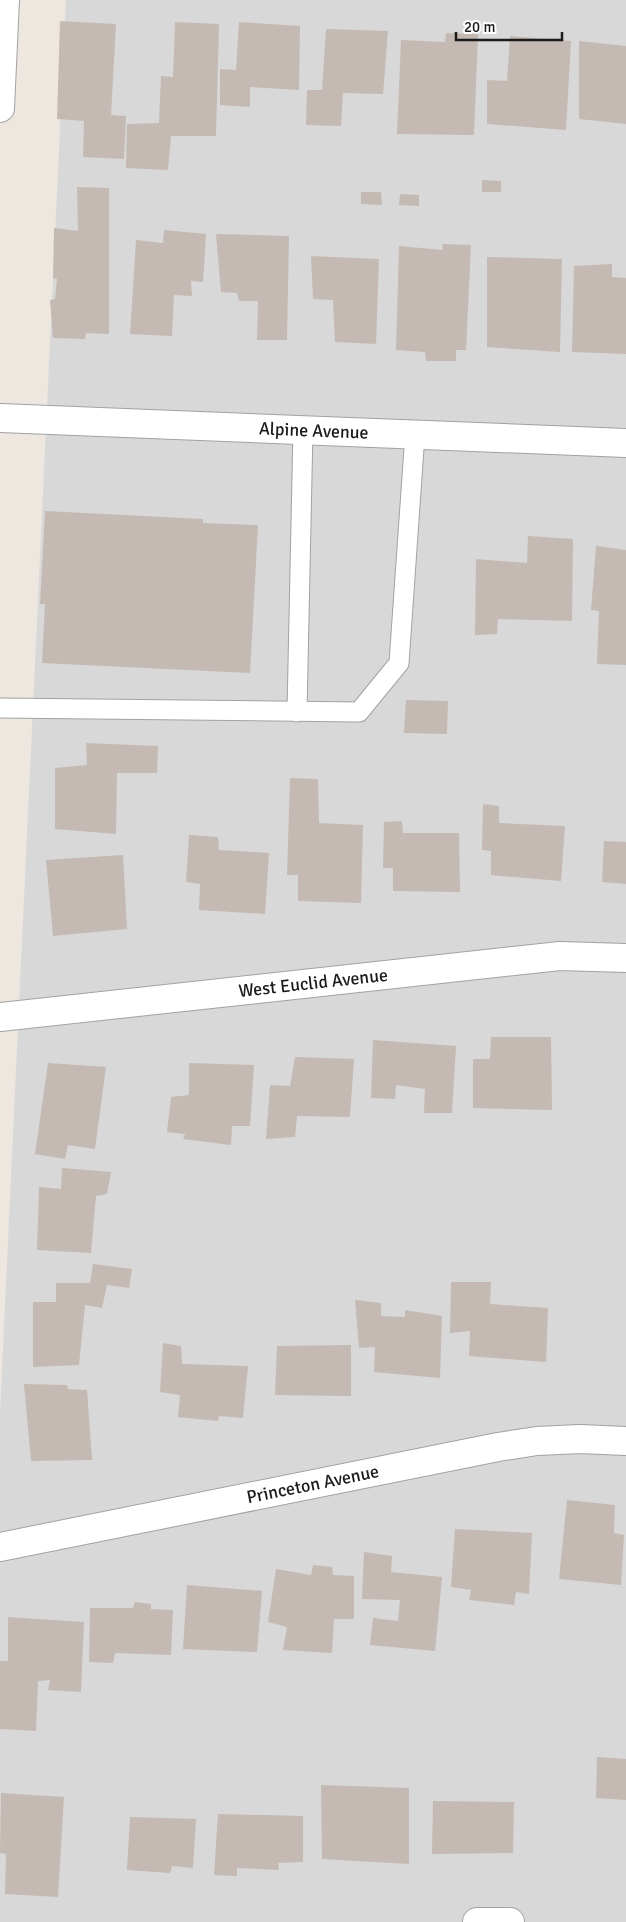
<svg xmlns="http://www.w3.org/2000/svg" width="626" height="1922" viewBox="0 0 626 1922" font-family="Signika,sans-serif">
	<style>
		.residential { fill: #d9d8d8 }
		.building { fill: #c4b9b3 }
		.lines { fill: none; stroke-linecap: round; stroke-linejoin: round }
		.service-casing { stroke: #a2a2a2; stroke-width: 21 }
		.minor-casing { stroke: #a2a2a2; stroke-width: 30 }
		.tertiary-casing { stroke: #a2a2a2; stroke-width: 30 }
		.service { stroke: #fff; stroke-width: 19 }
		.minor { stroke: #fff; stroke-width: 28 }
		.tertiary { stroke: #fff; stroke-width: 28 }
		.labels { text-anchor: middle; stroke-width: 4; stroke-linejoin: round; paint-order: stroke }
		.street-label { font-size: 18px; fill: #1b1b1b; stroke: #fff }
	</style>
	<rect width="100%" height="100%" fill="#ede7e0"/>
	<!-- residential -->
	<polygon class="residential" points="66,0 626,0 626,1922 0,1922 0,1412"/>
	<!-- building -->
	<g class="building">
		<polygon points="60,21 116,24 111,115 126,116 124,159 83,157 84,121 57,119"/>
		<polygon points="175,22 219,24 216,136 171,136 168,170 126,168 127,124 159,123 161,76 173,77"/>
		<polygon points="239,22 300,26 299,90 250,87 250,107 220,105 220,69 236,70"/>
		<polygon points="326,29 388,31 383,94 343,93 341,126 306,125 307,90 322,90"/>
		<polygon points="446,33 478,34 474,135 397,134 401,40 445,42"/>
		<polygon points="510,36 571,41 566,130 487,124 487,80 507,81"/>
		<polygon points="579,41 626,46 626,124 579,119"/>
		<polygon points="482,180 501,181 501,192 482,192"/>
		<polygon points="77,187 109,188 109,334 86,333 85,339 53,338 50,300 55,299 57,279 53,278 54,228 78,231"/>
		<polygon points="361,192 381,192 382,205 361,204"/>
		<polygon points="400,194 419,195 419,206 399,205"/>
		<polygon points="164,230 206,234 203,282 191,281 192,296 174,295 172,336 130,334 136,240 163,243"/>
		<polygon points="216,234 289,236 287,340 257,340 258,301 239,301 237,293 221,292"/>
		<polygon points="442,244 471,245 466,350 456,350 456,361 426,361 425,352 396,350 399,246 443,250"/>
		<polygon points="311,256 379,259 376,344 335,342 333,300 313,299"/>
		<polygon points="487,257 562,259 560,352 487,347"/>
		<polygon points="612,264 612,277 626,278 626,354 572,352 574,266"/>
		<polygon points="45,511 203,519 203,523 258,525 250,673 42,663 45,604 40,604"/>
		<polygon points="528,536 573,539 572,621 498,619 497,634 475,635 476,559 527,563"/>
		<polygon points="596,546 626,550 626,665 597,664 599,611 591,610"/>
		<polygon points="406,700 448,701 447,734 404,733"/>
		<polygon points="86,743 158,746 157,773 117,773 116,834 55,829 55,768 87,765"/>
		<polygon points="290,778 318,779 319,823 363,825 361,903 298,901 298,875 287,875"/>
		<polygon points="483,804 499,806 499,823 565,826 561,881 491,875 491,851 482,850"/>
		<polygon points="402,821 403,833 459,833 460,892 393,891 393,868 383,868 384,822"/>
		<polygon points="189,835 218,837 219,850 269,853 265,914 199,910 200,884 186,882"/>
		<polygon points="604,841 626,842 626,884 602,882"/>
		<polygon points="123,855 127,929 53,936 46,860"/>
		<polygon points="491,1037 551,1037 552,1110 473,1108 473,1059 490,1059"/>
		<polygon points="373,1040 456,1046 452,1113 424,1113 425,1089 396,1085 395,1099 371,1098"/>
		<polygon points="295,1057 354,1059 350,1117 297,1116 295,1137 266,1139 270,1085 290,1086"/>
		<polygon points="48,1063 106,1067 95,1149 68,1145 65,1159 35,1154"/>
		<polygon points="189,1063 254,1065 250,1126 232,1126 231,1145 183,1139 185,1134 167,1132 171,1097 189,1095"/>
		<polygon points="62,1168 111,1172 107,1194 96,1196 91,1253 37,1250 39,1187 61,1189"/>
		<polygon points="93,1264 132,1269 129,1288 107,1285 102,1308 85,1305 79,1365 33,1367 33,1302 56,1302 56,1283 90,1283"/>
		<polygon points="451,1282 491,1282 490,1304 548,1308 546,1362 469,1356 470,1331 450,1333"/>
		<polygon points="355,1300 381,1303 381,1316 405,1317 405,1310 442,1316 440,1378 374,1372 375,1347 359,1348"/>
		<polygon points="163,1343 181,1346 182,1364 248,1366 243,1418 219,1416 218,1421 178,1417 180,1395 160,1392"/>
		<polygon points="351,1345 351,1396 275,1395 277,1346"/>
		<polygon points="24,1384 67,1385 68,1389 87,1390 92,1460 31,1461"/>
		<polygon points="567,1500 615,1505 614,1533 624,1535 621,1585 559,1579"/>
		<polygon points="455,1529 532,1533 529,1594 516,1592 514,1605 469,1600 471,1590 451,1587"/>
		<polygon points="364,1552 392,1556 391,1572 442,1577 435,1651 370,1645 373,1618 398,1621 400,1600 362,1599"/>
		<polygon points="313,1565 332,1567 333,1575 354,1576 354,1619 334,1619 332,1653 283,1650 287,1627 268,1622 276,1569 311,1575"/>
		<polygon points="187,1585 262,1591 257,1652 183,1649"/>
		<polygon points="135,1602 151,1604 151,1609 173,1610 171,1655 115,1653 113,1663 89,1662 90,1608 133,1608"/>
		<polygon points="8,1617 84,1622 81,1692 48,1690 50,1680 38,1681 36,1731 0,1729 0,1661 8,1661"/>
		<polygon points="597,1757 626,1759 626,1800 596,1798"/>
		<polygon points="321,1785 409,1788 409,1864 322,1859"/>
		<polygon points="1,1793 64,1797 58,1897 5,1894 6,1854 0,1853"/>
		<polygon points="433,1801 514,1802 513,1853 432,1854"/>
		<polygon points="218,1814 303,1816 303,1862 278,1863 279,1870 237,1868 237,1876 214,1875"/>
		<polygon points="130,1817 196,1819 193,1868 172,1866 170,1873 127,1870"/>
	</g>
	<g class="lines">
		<!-- service casing -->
		<g class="service-casing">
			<g id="service">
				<polyline points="0,708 359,712 399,663 415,434"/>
				<polyline points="297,712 303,429"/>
			</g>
		</g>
		<!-- minor casing -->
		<g class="minor-casing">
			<g id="minor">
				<polyline points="0,108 5,0"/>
				<path id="s1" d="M0,1017L560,956L626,958"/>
				<path id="s2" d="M0,1547L498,1447L537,1441L580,1439L626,1441"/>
				<polyline points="477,1922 510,1922"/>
			</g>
		</g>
		<!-- tertiary casing -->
		<g class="tertiary-casing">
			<g id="tertiary">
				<path id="s3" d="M0,418L626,443"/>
			</g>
		</g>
		<!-- service -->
		<use href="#service" class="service"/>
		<!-- minor -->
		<use href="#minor" class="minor"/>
		<!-- tertiary -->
		<use href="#tertiary" class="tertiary"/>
	</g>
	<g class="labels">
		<!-- street labels -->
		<g class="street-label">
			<text dy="6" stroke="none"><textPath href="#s3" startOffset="314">Alpine Avenue</textPath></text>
			<text dy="6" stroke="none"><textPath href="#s1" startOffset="315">West Euclid Avenue</textPath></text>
			<text dy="6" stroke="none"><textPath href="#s2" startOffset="319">Princeton Avenue</textPath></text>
		</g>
	</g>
	<!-- scale -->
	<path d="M456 32v8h106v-8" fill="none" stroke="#1b1b1b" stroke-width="2.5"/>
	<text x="464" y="32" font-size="15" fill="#1b1b1b" stroke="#ffffff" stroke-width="4" paint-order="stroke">20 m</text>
</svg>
